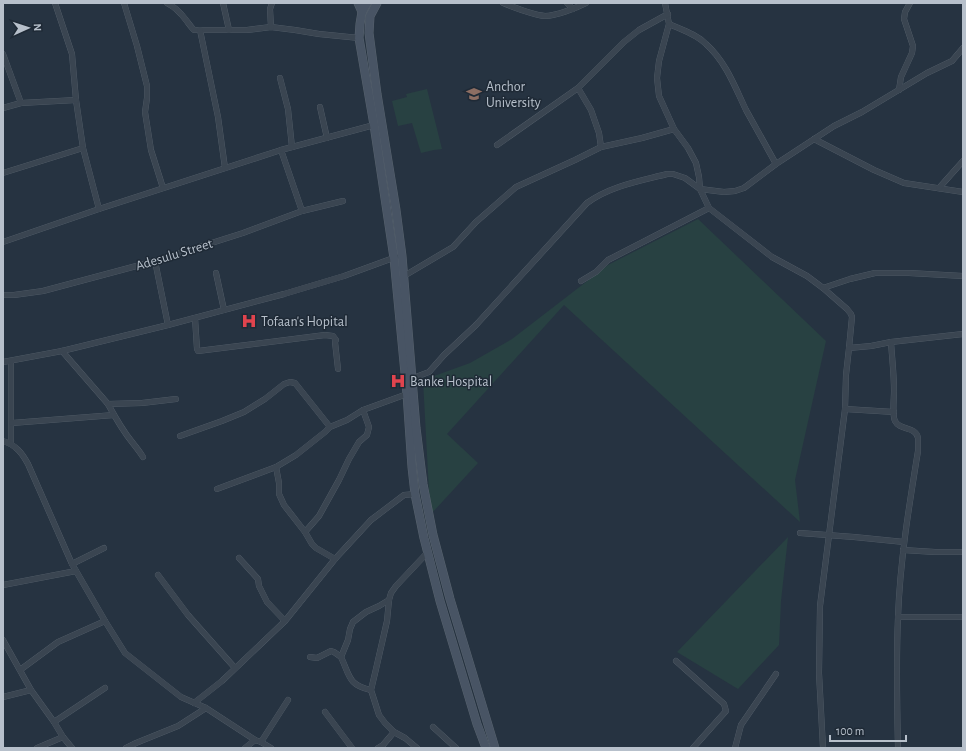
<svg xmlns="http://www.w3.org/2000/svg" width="966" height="751" viewBox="0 0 966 751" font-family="'Alegreya Sans',sans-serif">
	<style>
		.green { fill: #284142 }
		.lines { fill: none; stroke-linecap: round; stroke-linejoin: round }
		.street-casing { stroke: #58636e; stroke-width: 6 }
		.secondary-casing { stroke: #58636e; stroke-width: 9 }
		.street { stroke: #3a4551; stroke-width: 5.5 }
		.secondary { stroke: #485464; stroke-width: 8 }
		.labels { text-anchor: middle; stroke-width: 3; stroke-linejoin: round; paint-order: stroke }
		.poi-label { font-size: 14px; fill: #b7c0cb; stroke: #1f2a36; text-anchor: start }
		.street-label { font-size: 14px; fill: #b7c0cb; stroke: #1f2a36 }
	</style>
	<rect width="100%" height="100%" fill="#263341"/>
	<!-- green -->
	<g class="green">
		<polygon points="427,89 442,149 434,150 421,153 412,123 398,126 392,101 407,97 406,94"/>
		<polygon points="698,219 826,341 795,480 800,522 564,305 447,434 478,463 432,513 429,492 423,380 470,363 512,339 608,265"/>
		<polygon points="788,537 781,601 779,645 738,689 677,652"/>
	</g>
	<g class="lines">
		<!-- street casing -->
		<g class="street-casing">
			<g id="street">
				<polyline points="55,3 72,54 76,100 83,148 99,209"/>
				<polyline points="124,3 137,46 147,86 147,98 145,112 151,150 163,188"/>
				<path d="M167,3C175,7 180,12 186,20C189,24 191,27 194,30H247L271,27L295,30L319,34L359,38"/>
				<polyline points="223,3 229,30"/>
				<path d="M503,3C513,7 534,15 545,16C556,16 576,8 586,3"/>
				<polyline points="567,3 573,9"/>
				<polyline points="665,3 669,24 659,61 657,78 659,96 674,129 688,148 696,163 699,177 700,189 709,208 772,257 807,276 823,288 847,309 851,314 852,317 849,348 846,375 845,409 820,606 819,673 823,748"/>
				<path d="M669,24C682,30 696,34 706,44C726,62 735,87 746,110C756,128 766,146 776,164"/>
				<polyline points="271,27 270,9 272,3"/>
				<polyline points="200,30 218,117 225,168"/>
				<polyline points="3,54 21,103"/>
				<polyline points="280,78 288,109 292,147"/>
				<polyline points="578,88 591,110 599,133 601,147"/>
				<polyline points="899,90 901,77 912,53 913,46 904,19 905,12 910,3"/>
				<polyline points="320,107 327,138"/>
				<polyline points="3,108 21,103 76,100"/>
				<polyline points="814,139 874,170 904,183 963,192"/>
				<polyline points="497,145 578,88 624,42 639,30 668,14"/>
				<polyline points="281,150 302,211"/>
				<polyline points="3,173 83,148"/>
				<polyline points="939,188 963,161"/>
				<polyline points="3,242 99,209 281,150 374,125"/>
				<polyline points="155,261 168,325"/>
				<polyline points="216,273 224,310"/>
				<polyline points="404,276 453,247 476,222 516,187 575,160 601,147 642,138 674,129"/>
				<polyline points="581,281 596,272 608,260 709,208"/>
				<polyline points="823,288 850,279 875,273 909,273 963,276"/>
				<polyline points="3,295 14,295 43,291 155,261 243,233 302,211 343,201"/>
				<polyline points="195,318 197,349 198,351 325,335 333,336 336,340 335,342 338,369"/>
				<path d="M891,342C892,358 894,374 894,391C894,399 892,415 895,421C900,431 916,426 918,438C918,442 918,447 918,451C909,506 900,561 898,617C896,661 897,704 898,748"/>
				<polyline points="849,348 871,346 891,342 963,334"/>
				<path d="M62,351L108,404C115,417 123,431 132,442C136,447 140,452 143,457"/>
				<polyline points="11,361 11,443"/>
				<polyline points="3,362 62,351 168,325 284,294 344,276 396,257"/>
				<path d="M413,378L429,372L444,355L476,325L587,203C610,186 640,181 667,174H673L685,178L700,189L724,192L735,191L744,188L776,164L834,126L862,112L927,73L952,61L963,48"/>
				<polyline points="108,404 142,403 176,399"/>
				<polyline points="845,409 894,412"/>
				<polyline points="12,423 114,415"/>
				<polyline points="180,436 222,421 244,412 265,399 284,384 290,382 295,383 330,427"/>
				<path d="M3,441C16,445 22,453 28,464L72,564L105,621L125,653L181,697L206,708L255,740L261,742L271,748"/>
				<polyline points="276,467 279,483 279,494 284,505 305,532 312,544 316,548 335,559"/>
				<polyline points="217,489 276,467 296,455 325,432 330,427 347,420 363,410 407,394"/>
				<polyline points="305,532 319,516 339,480 349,459 359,442 367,435 369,427 363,410"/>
				<polyline points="800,533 854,537 904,542"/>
				<polyline points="903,550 935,552 963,552"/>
				<polyline points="239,558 258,579 259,586 267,602 285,621"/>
				<polyline points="72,564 104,548"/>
				<polyline points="158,575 188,615 235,668"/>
				<polyline points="3,585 76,571"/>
				<polyline points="898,617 963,617"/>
				<polyline points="3,640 31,690 54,722 63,737 72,748"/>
				<polyline points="310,657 317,658 331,651 334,652 341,657"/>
				<polyline points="676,661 724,704 726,711 693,748"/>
				<polyline points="20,670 58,642 105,621"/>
				<path d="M371,690C348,685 350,676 341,657L348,640L350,629L353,622L366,612L379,606L389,600"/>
				<polyline points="3,697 31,690"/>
				<polyline points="194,703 222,681 285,621 335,559 371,520 404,495 415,494"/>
				<polyline points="325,712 352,748"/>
				<polyline points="54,722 105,688"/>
				<polyline points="433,727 456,748"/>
				<polyline points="261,742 288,700"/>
				<polyline points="37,748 63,737"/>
				<polyline points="126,748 136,743 178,726 206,708"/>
				<polyline points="245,748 255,740"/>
				<polyline points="378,748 383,745 394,732"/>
				<polyline points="417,748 405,738 394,732 385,723 379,715 371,690 376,669 387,621 389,600 391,593 396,586 428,552"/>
				<polyline points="735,748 741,725 776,674"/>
			</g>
		</g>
		<!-- secondary casing -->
		<g class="secondary-casing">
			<g id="secondary">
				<polyline points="358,3 362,12"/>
				<polyline points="367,3 362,12 360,24 359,38 374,125 394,258 407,394 412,467 415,494 424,538 440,601 477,724 486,748"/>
				<polyline points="377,3 370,16 369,33 377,94 396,210 402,256 416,428 423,484 433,535 450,599 495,748"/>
			</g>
		</g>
		<!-- street -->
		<use href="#street" class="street"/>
		<!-- secondary -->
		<use href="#secondary" class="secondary"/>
	</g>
	<!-- icons -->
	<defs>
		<g id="university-bare" transform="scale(1.2)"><path d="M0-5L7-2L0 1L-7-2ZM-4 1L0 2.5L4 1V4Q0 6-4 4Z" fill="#8d6e63" stroke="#1f2a36" stroke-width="2.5" paint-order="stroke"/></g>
		<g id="hospital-bare" transform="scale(1.2)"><path d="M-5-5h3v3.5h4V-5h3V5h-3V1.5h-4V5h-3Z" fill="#e0444e" stroke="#1f2a36" stroke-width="2.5" paint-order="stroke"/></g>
	</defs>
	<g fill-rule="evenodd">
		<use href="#university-bare" x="474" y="94"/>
		<use href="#hospital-bare" x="249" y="321"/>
		<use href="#hospital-bare" x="398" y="381"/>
	</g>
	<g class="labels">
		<!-- poi labels -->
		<g class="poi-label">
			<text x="486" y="91">Anchor<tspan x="486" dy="16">University</tspan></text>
			<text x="261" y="326">Tofaan's Hopital</text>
			<text x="410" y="386">Banke Hospital</text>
		</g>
		<!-- street labels -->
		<g class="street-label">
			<text transform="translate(174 254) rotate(-17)" y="5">Adesulu Street</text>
		</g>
	</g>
	<!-- border -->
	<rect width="966" height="751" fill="none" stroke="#b7c0cb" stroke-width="8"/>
	<!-- north arrow -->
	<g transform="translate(28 28) rotate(87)" stroke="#1f2a36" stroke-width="3" paint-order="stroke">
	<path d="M0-3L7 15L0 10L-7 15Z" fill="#b7c0cb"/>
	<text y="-6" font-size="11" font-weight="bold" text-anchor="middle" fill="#b7c0cb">N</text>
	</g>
	<!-- scale -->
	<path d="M830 735v6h76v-6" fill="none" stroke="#b7c0cb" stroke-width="2"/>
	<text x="836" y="735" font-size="12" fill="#b7c0cb" stroke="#1f2a36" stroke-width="3" paint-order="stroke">100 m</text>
</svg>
